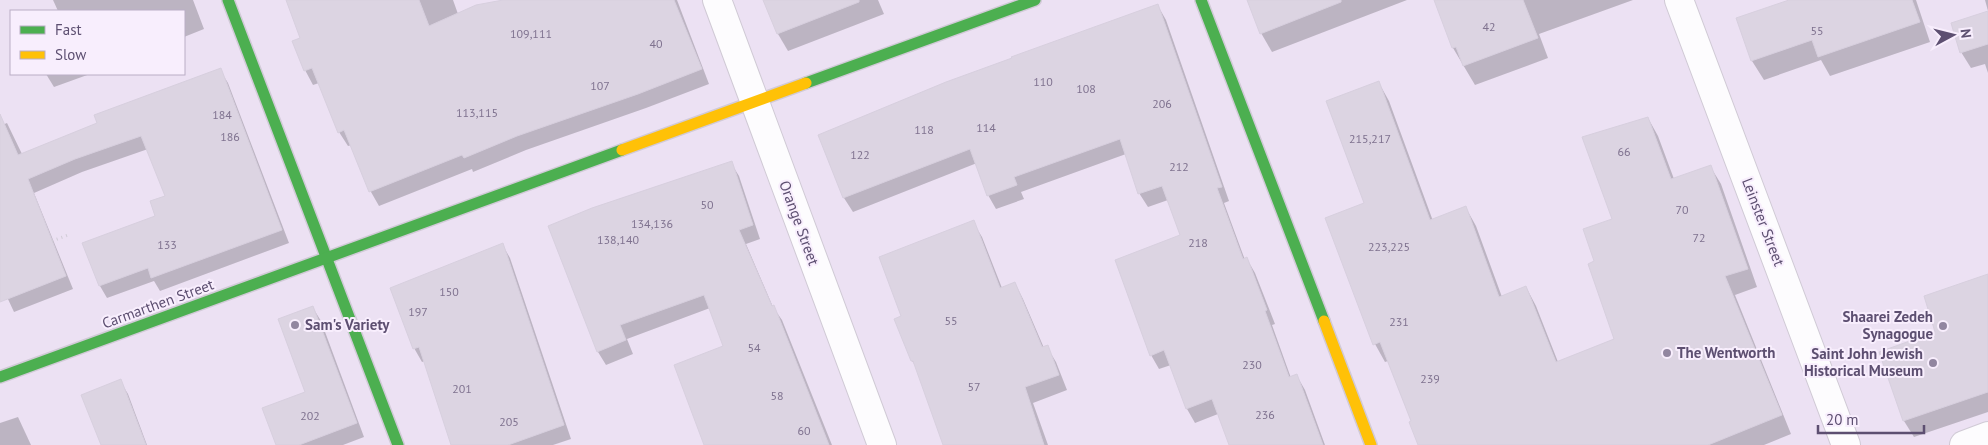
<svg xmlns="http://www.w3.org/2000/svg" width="1988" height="445" viewBox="0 0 1988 445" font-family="'PT Sans',sans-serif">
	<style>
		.residential { fill: #ece1f3; fill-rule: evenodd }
		.shadow { fill: #0003 }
		.building { fill: #dcd4e2; stroke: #d7cfde }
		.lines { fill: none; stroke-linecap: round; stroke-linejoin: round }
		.street-casing { stroke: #d0cad5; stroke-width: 30 }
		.fast-casing { stroke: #d1cad7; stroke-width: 14 }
		.slow-casing { stroke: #d1cad7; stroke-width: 14 }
		.path { stroke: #d1ccd6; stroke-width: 3; stroke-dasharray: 1 4; stroke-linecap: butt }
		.street { stroke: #fdfcfe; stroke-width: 28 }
		.fast { stroke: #4caf50; stroke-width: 11 }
		.slow { stroke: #ffc107; stroke-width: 11 }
		.poi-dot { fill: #9286a0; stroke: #f8eefd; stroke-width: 2 }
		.labels { text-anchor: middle; stroke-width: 4; stroke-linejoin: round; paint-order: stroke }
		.number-label { font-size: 12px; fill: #7f728f }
		.street-label { font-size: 15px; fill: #5d4f71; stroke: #f8eefd }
		.poi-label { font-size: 15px; font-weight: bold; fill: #5d4f71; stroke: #f8eefd; text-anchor: end }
	</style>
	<rect width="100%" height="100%" fill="#f3ecf6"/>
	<!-- residential -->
	<path class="residential" d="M0,0H1988V445H0ZM11,11H184V74H11Z"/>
	<!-- shadow -->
	<g class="shadow">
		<polygon points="53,0 193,0 204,29 184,37 184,11 58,11"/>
		<polygon points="287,0 453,0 458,14 510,0 677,0 709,84 646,108 526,150 473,172 472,169 379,206 371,192 352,145 348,146 339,132 319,83 313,85 305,70 302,38"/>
		<polygon points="765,0 878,0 884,14 788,51 778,34"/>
		<polygon points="1248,0 1407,0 1272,52 1261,33"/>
		<polygon points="1436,0 1633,0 1539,34 1548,58 1475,85 1453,48"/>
		<polygon points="1793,0 1916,0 1930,42 1830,76 1821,60 1764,80 1752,61 1738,19"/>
		<polygon points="1985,0 1988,0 1988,11"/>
		<polygon points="1158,6 1166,20 1229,201 1224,203 1245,260 1247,259 1255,273 1275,324 1272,325 1291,378 1297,376 1305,390 1325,445 1230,445 1218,414 1195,423 1187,409 1171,365 1159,369 1151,355 1181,236 1168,200 1148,207 1139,193 1126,154 1021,192 1024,199 996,209 988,195 977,163 853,212 844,198 820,136"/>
		<polygon points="1988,12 1988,73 1985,64 1971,68 1961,52"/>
		<polygon points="220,70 228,83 289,243 160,291 154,281 107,298 100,286 157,216 166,197 148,149 82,172 34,193 73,289 14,312 0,282 0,126 7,123 22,154 98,124"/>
		<polygon points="46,74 90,74 54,87"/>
		<polygon points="1379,83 1389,101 1433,221 1466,208 1476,226 1502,297 1526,287 1536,306 1558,362 1615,339 1596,262 1614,220 1648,118 1658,136 1674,179 1710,166 1721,184 1757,287 1735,295 1791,434 1764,445 1419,445 1412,422 1388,361 1385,362 1375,344 1365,204"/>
		<polygon points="731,163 739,176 760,239 746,244 773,307 782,320 832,445 705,445 725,347 710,308 627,339 633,354 606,365 598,352 549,227"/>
		<polygon points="973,222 982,237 1002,288 1015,283 1023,299 1044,348 1047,347 1056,362 1067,390 1033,403 1048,445 944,445 917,368 912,361 903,316"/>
		<polygon points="502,244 510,258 571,439 553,445 453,445 425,361 422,362 414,348"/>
		<polygon points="1988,276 1988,412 1914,437 1904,421 1881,353 1937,333"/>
		<polygon points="313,308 321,321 364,437 343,445 277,445 306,393"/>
		<polygon points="120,381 128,394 147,445 102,445"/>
		<polygon points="18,417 31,445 0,445 0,423"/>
	</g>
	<!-- building -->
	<g class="building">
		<polygon points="286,0 419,0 429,26 476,5 503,0 674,0 702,69 638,94 517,136 464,158 462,155 369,192 344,130 338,133 312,68 304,71 292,41 300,38"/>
		<polygon points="763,0 859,0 859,2 777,34"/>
		<polygon points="1247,0 1341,0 1341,2 1260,34"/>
		<polygon points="1434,0 1523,0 1538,38 1463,66 1456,47 1452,48"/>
		<polygon points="1789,0 1912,0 1920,22 1818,57 1812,40 1751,61 1736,18"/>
		<polygon points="1158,4 1222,187 1217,188 1243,259 1247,257 1267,310 1265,311 1289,377 1297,374 1323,445 1229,445 1212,399 1186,409 1164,350 1150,356 1115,260 1180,235 1162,186 1138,194 1120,139 1014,177 1017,185 987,196 970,149 843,198 818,135 946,82 1012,58 1011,57"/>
		<polygon points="1988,11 1988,44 1960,53 1951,23"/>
		<polygon points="221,68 282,230 151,278 148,268 99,286 82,243 155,216 150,201 165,196 141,136 75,159 28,179 66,276 0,302 0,114 18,155 97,123 94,115"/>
		<polygon points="1379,81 1430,220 1466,206 1499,297 1526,286 1556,362 1614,339 1588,264 1594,261 1583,229 1612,219 1582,137 1648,117 1671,179 1711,165 1748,269 1725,276 1782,415 1708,445 1418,445 1409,422 1411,421 1380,342 1373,345 1325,218 1364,203 1326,101"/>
		<polygon points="732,161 753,225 739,230 772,306 774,305 829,445 704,445 674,365 723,346 704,295 620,325 626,340 597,352 548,226 592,208"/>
		<polygon points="974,220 1000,288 1015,282 1042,347 1048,345 1059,375 1025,387 1044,445 943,445 913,361 911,361 894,319 901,316 879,257"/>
		<polygon points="503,243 564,425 508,445 451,445 419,347 413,349 390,288"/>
		<polygon points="1988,274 1988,392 1903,421 1879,352 1935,332 1924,296"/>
		<polygon points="313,306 357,423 299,445 276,445 262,408 305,392 278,319"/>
		<polygon points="121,379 146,445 101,445 81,395"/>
	</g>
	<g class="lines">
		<!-- street casing -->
		<g class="street-casing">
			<g id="street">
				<polyline points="717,0 882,445"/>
				<polyline points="1679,0 1846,445"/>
				<polyline points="1964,445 1988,436"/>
			</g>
		</g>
		<!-- fast casing -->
		<g class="fast-casing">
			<g id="fast">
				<polyline points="228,0 398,445"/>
				<polyline points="1201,0 1324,321"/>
				<polyline points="806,83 1035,0"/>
				<polyline points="0,377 622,150"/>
			</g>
		</g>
		<!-- slow casing -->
		<g class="slow-casing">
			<g id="slow">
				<polyline points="622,150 806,83"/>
				<polyline points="1324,321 1371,445"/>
			</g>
		</g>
		<!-- path -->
		<polyline class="path" points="52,241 68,235"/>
		<!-- street -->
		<use href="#street" class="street"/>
		<!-- fast -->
		<use href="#fast" class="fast"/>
		<!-- slow -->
		<use href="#slow" class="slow"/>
	</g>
	<!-- markers -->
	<g class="poi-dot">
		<circle cx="295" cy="325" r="5"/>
		<circle cx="1943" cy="326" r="5"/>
		<circle cx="1667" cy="353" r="5"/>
		<circle cx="1933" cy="363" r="5"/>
	</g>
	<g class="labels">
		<!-- number labels -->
		<g class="number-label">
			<text x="1489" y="31">42</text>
			<text x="1817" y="35">55</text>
			<text x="531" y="38">109,111</text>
			<text x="656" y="48">40</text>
			<text x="1043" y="86">110</text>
			<text x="600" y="90">107</text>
			<text x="1086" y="93">108</text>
			<text x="1162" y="108">206</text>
			<text x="477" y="117">113,115</text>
			<text x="222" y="119">184</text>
			<text x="986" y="132">114</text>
			<text x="924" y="134">118</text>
			<text x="230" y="141">186</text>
			<text x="1370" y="143">215,217</text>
			<text x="1624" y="156">66</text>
			<text x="860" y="159">122</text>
			<text x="1179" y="171">212</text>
			<text x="707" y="209">50</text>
			<text x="1682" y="214">70</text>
			<text x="652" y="228">134,136</text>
			<text x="1699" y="242">72</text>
			<text x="618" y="244">138,140</text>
			<text x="1198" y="247">218</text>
			<text x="167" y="249">133</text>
			<text x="1389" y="251">223,225</text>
			<text x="449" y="296">150</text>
			<text x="418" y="316">197</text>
			<text x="951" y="325">55</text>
			<text x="1399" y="326">231</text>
			<text x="754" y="352">54</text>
			<text x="1252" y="369">230</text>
			<text x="1430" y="383">239</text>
			<text x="974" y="391">57</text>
			<text x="462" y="393">201</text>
			<text x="777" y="400">58</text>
			<text x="1265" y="419">236</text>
			<text x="310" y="420">202</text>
			<text x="509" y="426">205</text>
			<text x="804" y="435">60</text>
		</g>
		<!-- street labels -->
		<g class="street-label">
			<text transform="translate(1763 222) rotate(69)" y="5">Leinster Street</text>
			<text transform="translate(799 223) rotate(70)" y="5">Orange Street</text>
			<text transform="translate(158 304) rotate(-20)" y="5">Carmarthen Street</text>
		</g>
		<!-- poi labels -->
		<g class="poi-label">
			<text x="1933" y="322">Shaarei Zedeh<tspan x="1933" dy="17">Synagogue</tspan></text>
			<text x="305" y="330" text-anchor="start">Sam's Variety</text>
			<text x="1677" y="358" text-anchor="start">The Wentworth</text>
			<text x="1923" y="359">Saint John Jewish<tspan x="1923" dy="17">Historical Museum</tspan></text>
		</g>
	</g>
	<!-- legend -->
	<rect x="10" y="10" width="175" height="65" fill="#f8eefd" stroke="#baaec5"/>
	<rect x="20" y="26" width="25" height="8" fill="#4caf50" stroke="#baaec5"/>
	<text x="55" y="35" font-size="15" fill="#5d4f71">Fast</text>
	<rect x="20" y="51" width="25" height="8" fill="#ffc107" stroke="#baaec5"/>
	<text x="55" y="60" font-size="15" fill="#5d4f71">Slow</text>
	<!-- north arrow -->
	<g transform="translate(1953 35) rotate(83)" stroke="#f8eefd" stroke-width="4" paint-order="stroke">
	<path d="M0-4L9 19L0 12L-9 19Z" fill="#5d4f71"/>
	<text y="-8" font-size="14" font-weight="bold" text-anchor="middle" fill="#5d4f71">N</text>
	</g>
	<!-- scale -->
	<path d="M1818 425v8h106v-8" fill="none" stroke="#5d4f71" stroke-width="2.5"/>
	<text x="1826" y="425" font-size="15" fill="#5d4f71" stroke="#f8eefd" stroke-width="4" paint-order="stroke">20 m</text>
</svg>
